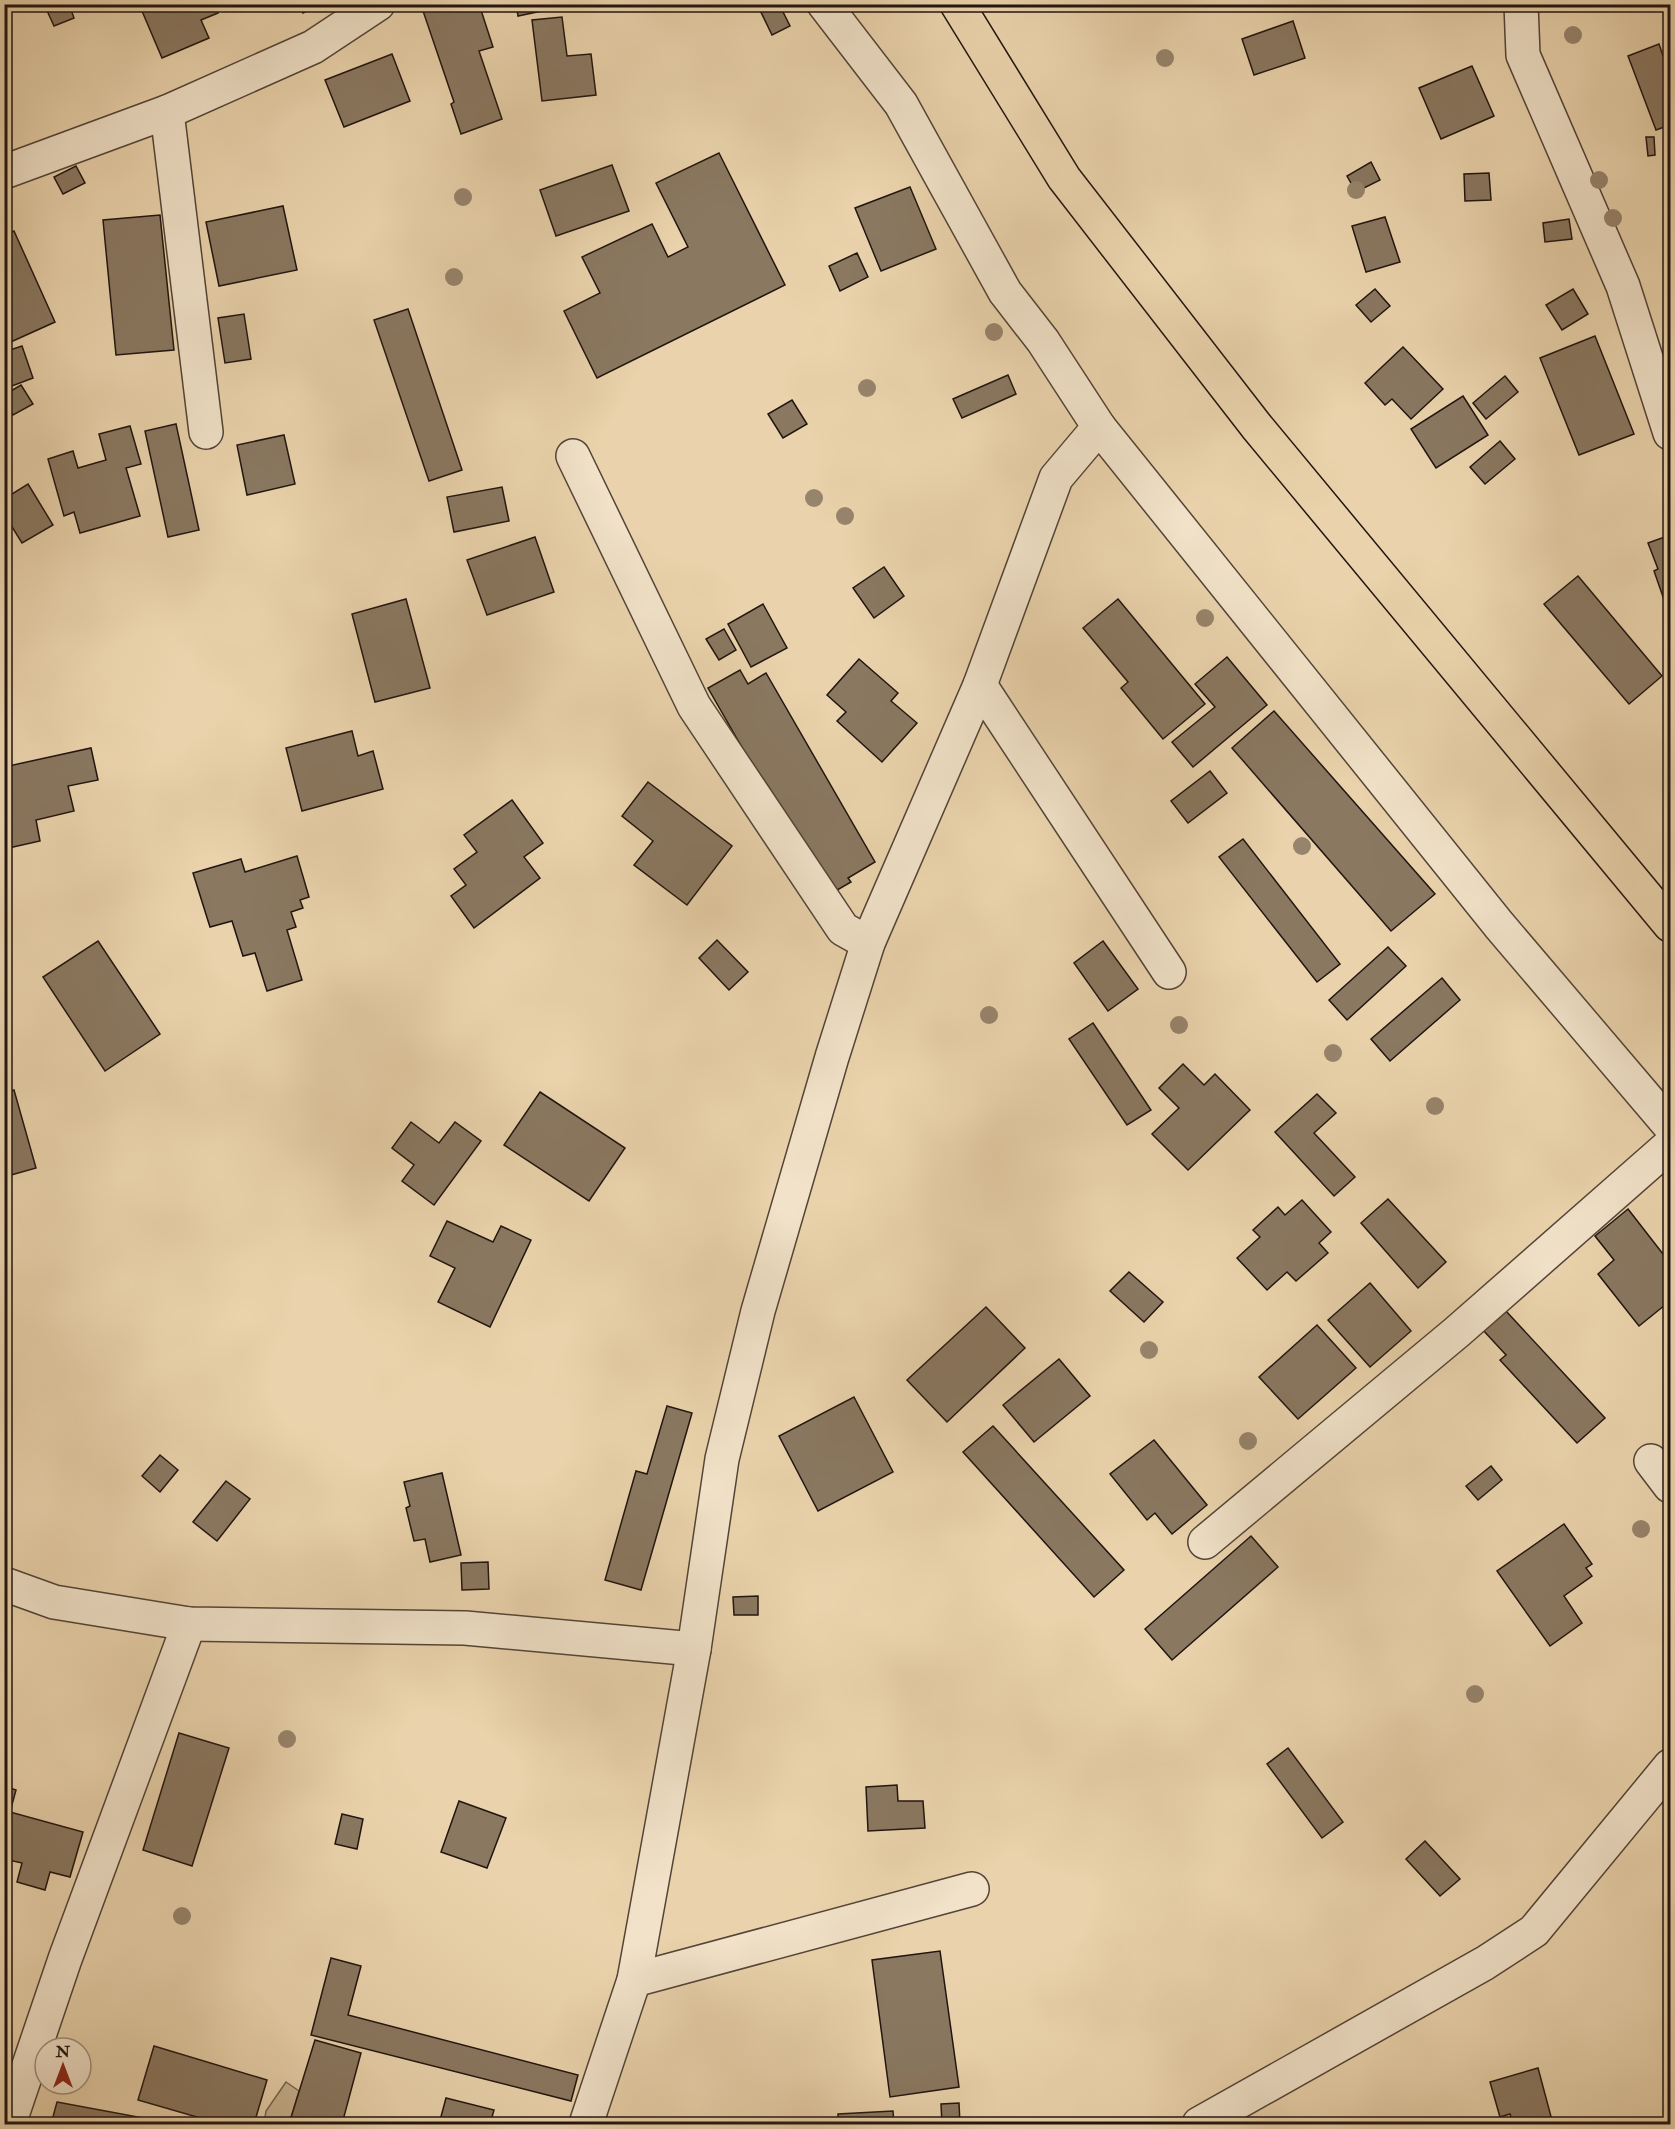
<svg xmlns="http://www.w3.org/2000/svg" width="1675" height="2129" viewBox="0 0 1675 2129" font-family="'IM FELL Double Pica',serif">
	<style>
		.green { fill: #c8b391; stroke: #746450; stroke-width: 1.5 }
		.building { fill: #8a7861; stroke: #211510; stroke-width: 1.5 }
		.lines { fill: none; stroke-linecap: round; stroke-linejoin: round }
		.minor-casing { stroke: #534437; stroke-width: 36 }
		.major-casing { stroke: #211510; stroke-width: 36 }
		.minor { stroke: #f1e2c9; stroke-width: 33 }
		.major { stroke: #ead3ac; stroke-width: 33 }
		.tree { fill: #97846c }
	</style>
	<rect width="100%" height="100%" fill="#ead3ac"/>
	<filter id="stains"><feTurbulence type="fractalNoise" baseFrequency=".00333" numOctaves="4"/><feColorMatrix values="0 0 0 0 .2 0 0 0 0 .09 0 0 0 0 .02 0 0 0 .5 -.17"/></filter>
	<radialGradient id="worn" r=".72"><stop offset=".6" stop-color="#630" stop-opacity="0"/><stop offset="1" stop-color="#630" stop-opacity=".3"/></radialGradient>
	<!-- green -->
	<polygon class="green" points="286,2082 299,2091 289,2124 264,2124 266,2111"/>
	<!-- building -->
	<g class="building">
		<polygon points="44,4 69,4 74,18 54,26"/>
		<polygon points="139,4 214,4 218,13 201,20 209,38 162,58"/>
		<polygon points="298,4 320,4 303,13"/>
		<polygon points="431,4 479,4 493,47 479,51 502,119 461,134 451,104 454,102 422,8"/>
		<polygon points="516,4 546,4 547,10 518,16"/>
		<polygon points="757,4 779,4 790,26 772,35"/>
		<polygon points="562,17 567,56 591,54 596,95 542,101 532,20"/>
		<polygon points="1293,21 1305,58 1254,75 1242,39"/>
		<polygon points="1659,44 1670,76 1670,125 1656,130 1628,56"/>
		<polygon points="392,54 410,101 344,127 325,80"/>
		<polygon points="1472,66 1494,116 1441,139 1419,88"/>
		<polygon points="1646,137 1654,137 1655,155 1648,156"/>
		<polygon points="719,153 785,285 597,378 564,311 600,293 582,257 652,224 668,257 688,247 656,183"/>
		<polygon points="1371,162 1380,180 1356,192 1347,176"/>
		<polygon points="612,165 629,211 556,236 540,190"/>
		<polygon points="76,166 85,183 63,194 54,177"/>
		<polygon points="1489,173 1491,200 1465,201 1464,174"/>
		<polygon points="910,187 936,249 881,271 855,208"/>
		<polygon points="283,206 297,270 219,286 206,222"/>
		<polygon points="160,215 174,350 116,355 103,220"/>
		<polygon points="1385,217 1400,262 1366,272 1352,226"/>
		<polygon points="1569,219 1572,239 1545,242 1543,223"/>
		<polygon points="14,231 55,322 4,345 4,236"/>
		<polygon points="857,253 868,277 840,291 829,266"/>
		<polygon points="1375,289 1390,306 1371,322 1356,305"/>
		<polygon points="1573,289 1588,314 1562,330 1546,305"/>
		<polygon points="408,309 462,470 429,481 374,320"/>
		<polygon points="244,314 251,359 225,363 218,318"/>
		<polygon points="1595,336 1634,434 1579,455 1540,358"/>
		<polygon points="22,346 33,378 4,389 4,352"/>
		<polygon points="1403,347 1443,389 1411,419 1392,399 1385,405 1365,383"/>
		<polygon points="1008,375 1016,394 962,418 953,399"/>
		<polygon points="1505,376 1518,392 1486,419 1473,403"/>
		<polygon points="21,385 33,404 13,415 4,401 4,395"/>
		<polygon points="1463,396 1488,435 1436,468 1411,429"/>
		<polygon points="792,400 807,424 783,438 768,414"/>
		<polygon points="176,424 199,530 168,537 145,431"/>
		<polygon points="130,426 141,464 126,468 140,516 80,533 74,512 64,516 48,459 73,451 78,468 106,460 99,434"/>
		<polygon points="284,435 295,484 247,495 237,445"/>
		<polygon points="1500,441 1515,459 1485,484 1470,467"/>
		<polygon points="28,484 53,525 22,543 4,514 4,499"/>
		<polygon points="502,487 509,521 454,532 447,497"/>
		<polygon points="1670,535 1670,617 1654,571 1658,569 1648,543"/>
		<polygon points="535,537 554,592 487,615 467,560"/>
		<polygon points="884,567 904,596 874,618 853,588"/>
		<polygon points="1578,576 1662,676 1629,704 1544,604"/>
		<polygon points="406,599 430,688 375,702 352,614"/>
		<polygon points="1118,599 1205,704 1163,739 1121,688 1128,682 1083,628"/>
		<polygon points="763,604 787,648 751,667 728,624"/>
		<polygon points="724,629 736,650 719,660 706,639"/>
		<polygon points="1227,657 1267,705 1193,767 1172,742 1215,707 1195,684"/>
		<polygon points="859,659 898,693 891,701 917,723 882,762 837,721 846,712 827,695"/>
		<polygon points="740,670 748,684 766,673 875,862 848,878 851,882 827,896 708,688"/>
		<polygon points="1274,711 1435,894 1391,931 1232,748"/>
		<polygon points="352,731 358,756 373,751 383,789 302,811 286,748"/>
		<polygon points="91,748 98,780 68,786 74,811 36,820 40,841 4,849 4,767"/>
		<polygon points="1210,771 1227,793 1188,823 1171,801"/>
		<polygon points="648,782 732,846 687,905 634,865 653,841 622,816"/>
		<polygon points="512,800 543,843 524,857 540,878 474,928 451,896 466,885 454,869 477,852 464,835"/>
		<polygon points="1243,839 1340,964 1317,982 1219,857"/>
		<polygon points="297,856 309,897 300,900 303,908 291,912 296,927 287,930 302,980 267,991 255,953 243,956 232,921 210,927 193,873 241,859 245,872"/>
		<polygon points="717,940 748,972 729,990 699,958"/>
		<polygon points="98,941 160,1034 105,1071 43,977"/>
		<polygon points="1103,941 1138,989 1108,1011 1074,963"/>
		<polygon points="1388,947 1406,966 1347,1020 1329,1000"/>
		<polygon points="1442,978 1460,1000 1390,1061 1371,1039"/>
		<polygon points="1093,1023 1151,1110 1127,1125 1069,1039"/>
		<polygon points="1183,1064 1204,1085 1215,1074 1250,1110 1188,1170 1152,1134 1179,1108 1159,1088"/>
		<polygon points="14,1090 36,1168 4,1177 4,1093"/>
		<polygon points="540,1092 625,1148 589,1201 504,1145"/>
		<polygon points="1317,1094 1336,1113 1314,1133 1355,1177 1334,1196 1275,1132"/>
		<polygon points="411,1122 439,1143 455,1122 481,1141 434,1205 402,1181 414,1165 392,1148"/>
		<polygon points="1388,1199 1446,1262 1418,1288 1361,1223"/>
		<polygon points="1302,1200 1331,1232 1319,1243 1328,1253 1296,1281 1287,1272 1267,1290 1237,1258 1260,1237 1253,1230 1278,1207 1285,1215"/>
		<polygon points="1628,1209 1670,1263 1670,1301 1639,1326 1598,1274 1614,1260 1595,1236"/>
		<polygon points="447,1221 493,1242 501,1226 531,1240 490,1327 438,1302 455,1268 430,1256"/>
		<polygon points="1129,1272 1163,1302 1144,1322 1110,1291"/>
		<polygon points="1370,1283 1411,1331 1370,1367 1328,1320"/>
		<polygon points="986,1307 1025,1348 947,1422 907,1380"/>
		<polygon points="1505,1310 1605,1418 1577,1443 1500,1360 1506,1355 1483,1330"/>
		<polygon points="1317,1325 1356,1368 1298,1419 1259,1377"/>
		<polygon points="1059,1359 1090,1396 1034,1442 1003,1405"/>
		<polygon points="854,1397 893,1472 818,1511 779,1436"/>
		<polygon points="667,1406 692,1413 641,1590 605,1580 636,1471 647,1474"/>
		<polygon points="993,1426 1124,1570 1094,1597 963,1452"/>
		<polygon points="1154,1440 1207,1505 1172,1534 1155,1513 1147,1520 1110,1474"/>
		<polygon points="160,1455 178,1470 160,1492 142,1476"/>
		<polygon points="1491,1466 1502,1480 1478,1500 1466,1486"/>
		<polygon points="442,1473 461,1555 430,1562 425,1539 414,1541 406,1508 410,1506 404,1482"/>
		<polygon points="226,1481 250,1499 217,1541 193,1522"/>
		<polygon points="1564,1524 1592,1564 1586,1568 1592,1576 1564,1596 1582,1623 1550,1646 1497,1571"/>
		<polygon points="1251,1536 1278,1567 1172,1660 1145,1629"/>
		<polygon points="488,1562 489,1589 462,1590 461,1563"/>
		<polygon points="758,1596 758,1615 734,1615 733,1597"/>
		<polygon points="179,1733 229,1748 192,1866 143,1850"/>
		<polygon points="1288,1748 1343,1822 1322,1838 1267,1764"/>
		<polygon points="897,1785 898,1801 923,1801 925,1828 868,1831 866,1787"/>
		<polygon points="4,1786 16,1790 10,1812 83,1832 70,1877 50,1872 45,1890 17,1882 22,1863 4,1859"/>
		<polygon points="459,1801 506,1818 487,1868 441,1852"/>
		<polygon points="342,1814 363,1819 357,1849 335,1844"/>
		<polygon points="1425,1841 1460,1879 1440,1896 1406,1859"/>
		<polygon points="940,1951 959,2087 890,2097 872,1960"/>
		<polygon points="331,1958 361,1966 348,2015 578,2075 571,2101 311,2035"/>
		<polygon points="315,2040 361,2053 342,2124 289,2124"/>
		<polygon points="154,2046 267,2080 254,2124 221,2124 138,2100"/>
		<polygon points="1538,2068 1553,2124 1513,2124 1510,2114 1500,2117 1490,2082"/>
		<polygon points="446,2098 494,2110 490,2124 439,2124"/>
		<polygon points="57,2102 165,2122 164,2124 51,2124"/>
		<polygon points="959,2103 960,2124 942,2124 941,2104"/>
		<polygon points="893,2111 894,2124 838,2124 838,2114"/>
	</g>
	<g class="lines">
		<!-- minor casing -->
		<g class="minor-casing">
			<g id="minor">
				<polyline points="1521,4 1523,55 1623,286 1670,433"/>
				<polyline points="167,112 206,432"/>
				<polyline points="4,172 167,112 313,47 378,4"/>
				<polyline points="1099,427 1499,925 1670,1126"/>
				<polyline points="573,456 694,706 843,929 868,943"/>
				<polyline points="980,685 1169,972"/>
				<polyline points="1651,1461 1670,1486"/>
				<polyline points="1205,1542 1457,1332 1670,1145"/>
				<polyline points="4,1584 54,1602 189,1624 465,1628 694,1649"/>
				<polyline points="634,1980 972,1889"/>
				<polyline points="9,2124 65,1959 189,1624"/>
				<polyline points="586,2124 634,1980 694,1649 722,1459 758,1311 832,1057 868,943 980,685 1056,478 1099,427 1043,341 1005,292 901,104 824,4"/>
				<polyline points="1199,2124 1485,1963 1534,1931 1670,1766"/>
			</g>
		</g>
		<!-- major casing -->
		<g class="major-casing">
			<polyline id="major" points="957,4 1064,178 1257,427 1670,925"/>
		</g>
		<!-- minor -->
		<use href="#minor" class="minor"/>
		<!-- major -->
		<use href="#major" class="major"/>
	</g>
	<!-- trees -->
	<g class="tree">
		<circle cx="1573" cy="35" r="9"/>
		<circle cx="1165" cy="58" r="9"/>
		<circle cx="1599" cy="180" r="9"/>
		<circle cx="1356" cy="190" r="9"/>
		<circle cx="463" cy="197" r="9"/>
		<circle cx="1613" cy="218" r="9"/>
		<circle cx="454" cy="277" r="9"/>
		<circle cx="994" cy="332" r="9"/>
		<circle cx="867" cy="388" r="9"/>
		<circle cx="814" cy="498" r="9"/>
		<circle cx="845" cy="516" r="9"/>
		<circle cx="1205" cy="618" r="9"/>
		<circle cx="1302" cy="846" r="9"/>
		<circle cx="989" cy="1015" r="9"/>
		<circle cx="1179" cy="1025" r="9"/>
		<circle cx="1333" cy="1053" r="9"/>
		<circle cx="1435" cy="1106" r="9"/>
		<circle cx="1149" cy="1350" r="9"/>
		<circle cx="1248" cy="1441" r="9"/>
		<circle cx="1641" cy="1529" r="9"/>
		<circle cx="1475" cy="1694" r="9"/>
		<circle cx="287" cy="1739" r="9"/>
		<circle cx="182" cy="1916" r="9"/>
	</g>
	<!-- margin -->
	<rect width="1675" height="2129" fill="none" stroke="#ead3ac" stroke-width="24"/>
	<rect x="6" y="6" width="1663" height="2117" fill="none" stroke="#211510" stroke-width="3"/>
	<rect x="12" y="12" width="1651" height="2105" fill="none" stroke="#211510" stroke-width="1.5"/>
	<!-- north arrow -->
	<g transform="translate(63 2066)"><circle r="28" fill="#f1e2c9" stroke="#9e907f" stroke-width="1.5"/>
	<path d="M0-4.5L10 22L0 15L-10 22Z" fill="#8f2418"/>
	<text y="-9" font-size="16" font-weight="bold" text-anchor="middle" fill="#211510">N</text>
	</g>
	<rect width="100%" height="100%" filter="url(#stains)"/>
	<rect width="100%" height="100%" fill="url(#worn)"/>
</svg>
